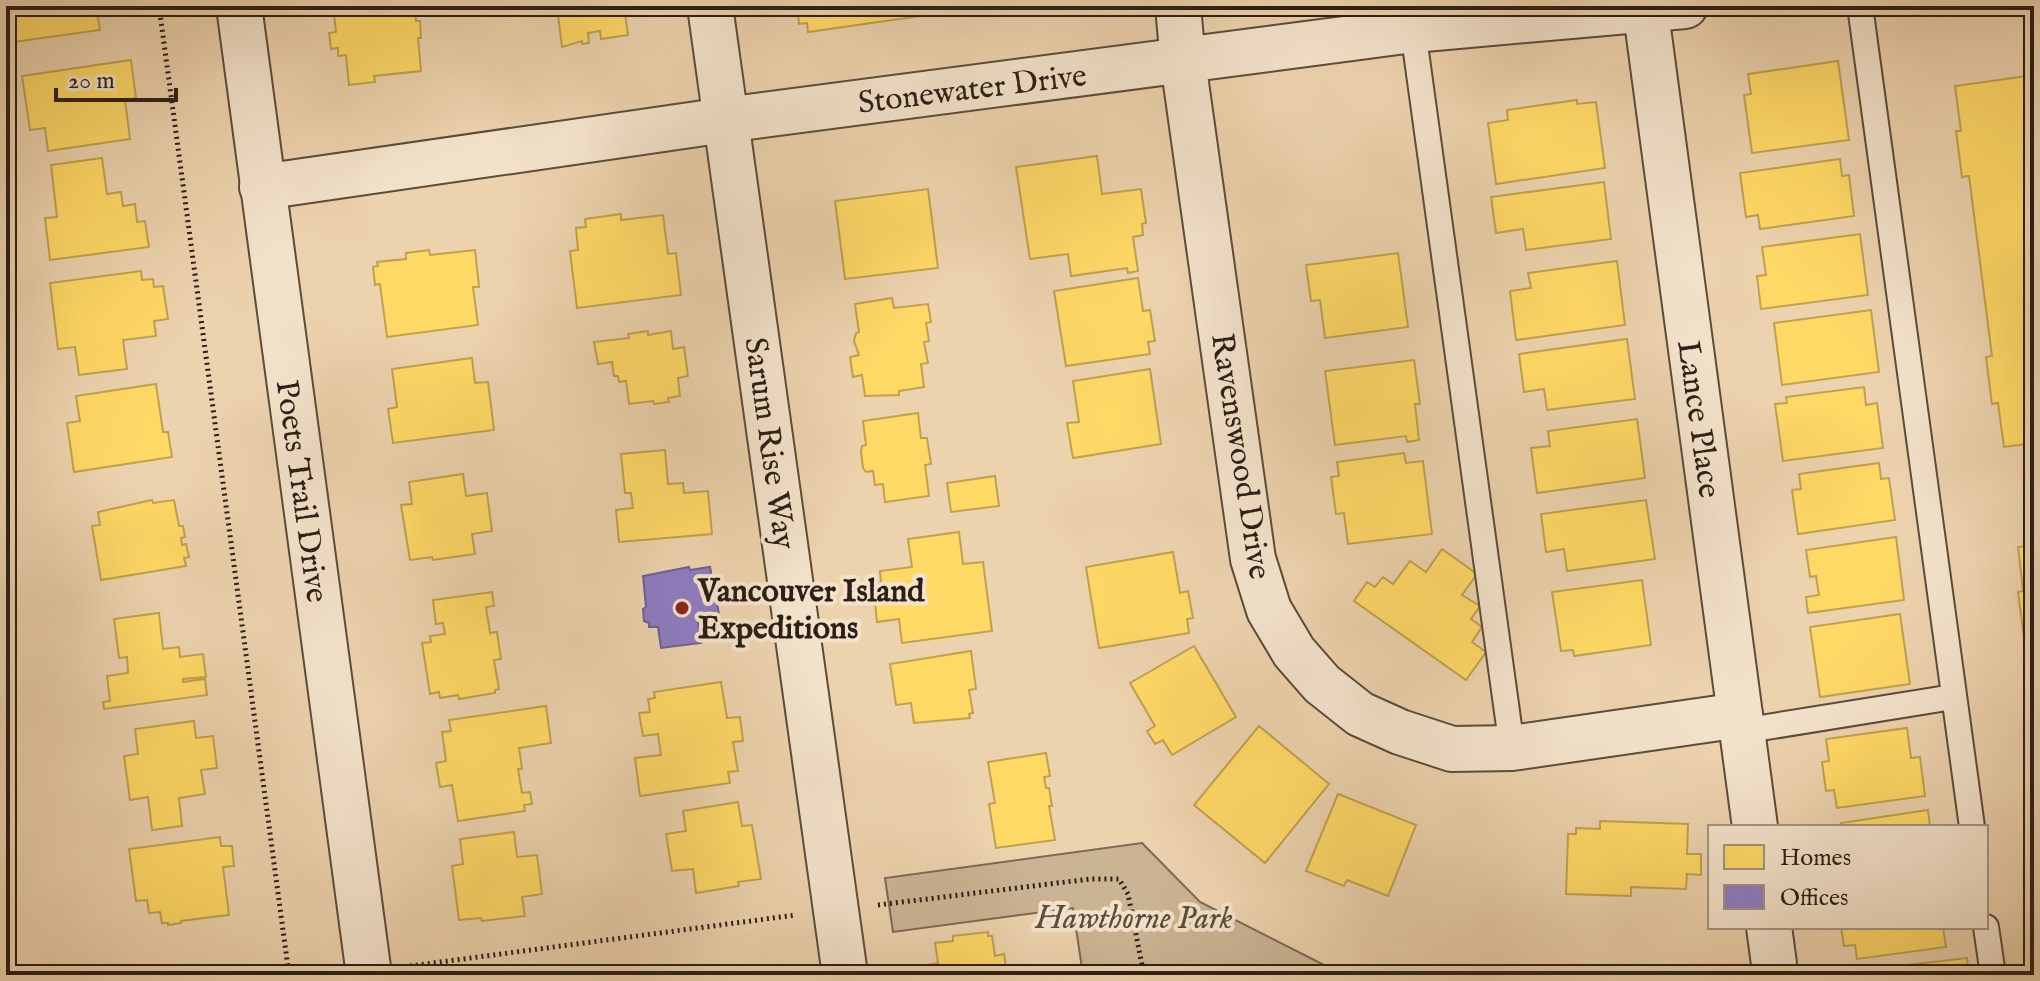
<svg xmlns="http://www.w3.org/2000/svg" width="2040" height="981" viewBox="0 0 2040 981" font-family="'IM FELL English',serif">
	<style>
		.green { fill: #cbb494; stroke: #7b6a56; stroke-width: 2 }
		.homes { fill: #ffd966; stroke: #bfa14e; stroke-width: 2 }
		.offices { fill: #8e7cc3; stroke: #70608f; stroke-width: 2 }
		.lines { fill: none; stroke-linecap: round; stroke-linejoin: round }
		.lane-casing { stroke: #5b4c3c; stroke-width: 28 }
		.street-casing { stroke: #5b4c3c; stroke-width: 48 }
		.path { stroke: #2b1f17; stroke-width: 5; stroke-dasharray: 2 4; stroke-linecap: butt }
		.lane { stroke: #f3e2ca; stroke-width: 24 }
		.street { stroke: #f3e2ca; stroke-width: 44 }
		.poi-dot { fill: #8f2418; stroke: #f3e2ca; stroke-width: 3 }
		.labels { text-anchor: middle; stroke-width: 8; stroke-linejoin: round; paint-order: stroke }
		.street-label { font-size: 32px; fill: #2b1f17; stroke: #f3e2ca }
		.poi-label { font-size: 32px; font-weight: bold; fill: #2b1f17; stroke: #f3e2ca; text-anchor: start }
		.park-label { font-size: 32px; font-style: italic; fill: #5b4c3c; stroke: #f3e2ca }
	</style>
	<rect width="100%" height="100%" fill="#ecd2ad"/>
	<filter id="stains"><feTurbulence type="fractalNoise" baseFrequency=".0025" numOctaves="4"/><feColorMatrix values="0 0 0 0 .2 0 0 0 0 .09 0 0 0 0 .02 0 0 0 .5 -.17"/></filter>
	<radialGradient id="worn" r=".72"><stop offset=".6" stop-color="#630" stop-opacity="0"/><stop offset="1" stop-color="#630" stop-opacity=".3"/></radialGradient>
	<!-- green -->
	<polygon class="green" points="1142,843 1200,902 1338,972 1354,975 1083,975 1073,908 893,932 885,878"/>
	<!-- homes -->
	<g class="homes">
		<polygon points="9,6 96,6 100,30 13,42"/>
		<polygon points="333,6 446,6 415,10 416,21 420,21 421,38 418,38 421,71 374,76 375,82 349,85 346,55 338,56 338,48 331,49 329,33 336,32"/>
		<polygon points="557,6 628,6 624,7 628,35 601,39 600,31 588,33 589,43 582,44 582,41 562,47"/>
		<polygon points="797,6 919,6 921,16 808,32 807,23 799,24"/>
		<polygon points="131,60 136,98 125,100 130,139 48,151 45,128 30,130 22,76"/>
		<polygon points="1838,61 1849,140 1752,153 1744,95 1751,94 1748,74"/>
		<polygon points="2034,75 2034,443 2004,447 1998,403 1992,404 1986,357 1992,356 1969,176 1962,177 1956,131 1961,131 1955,86"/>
		<polygon points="1577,100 1577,104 1596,102 1605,168 1496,184 1488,123 1508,120 1507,110"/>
		<polygon points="1097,156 1102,194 1141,189 1146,223 1142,224 1143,235 1133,237 1138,271 1128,273 1127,268 1071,276 1068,254 1030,259 1016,167"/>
		<polygon points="102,158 107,194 121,192 123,206 135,204 137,222 145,221 149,247 50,260 45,218 57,217 51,165"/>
		<polygon points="1840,159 1842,176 1849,175 1854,216 1760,229 1758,215 1746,217 1740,173"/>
		<polygon points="1604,182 1611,239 1526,250 1523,229 1496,233 1491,197"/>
		<polygon points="928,189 938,268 845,279 835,201"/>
		<polygon points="621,214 621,220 663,215 668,254 676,253 681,295 577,308 570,251 578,250 576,228 586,227 585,219"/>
		<polygon points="1860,234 1868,295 1761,309 1757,276 1766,275 1762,247"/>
		<polygon points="429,250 430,255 475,250 479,287 473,287 478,325 387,337 380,284 375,285 373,267 378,266 377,262 406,259 406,253"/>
		<polygon points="1398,253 1408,327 1325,338 1320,300 1311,301 1306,265"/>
		<polygon points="1617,261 1625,325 1516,340 1510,291 1531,288 1528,273"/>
		<polygon points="141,271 142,280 153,279 154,287 163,286 168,319 154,321 156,336 123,340 127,369 79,375 75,347 58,349 50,283"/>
		<polygon points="1138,278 1143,311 1150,310 1155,341 1148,342 1150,354 1066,366 1054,291"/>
		<polygon points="892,298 894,308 928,304 931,322 926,323 929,341 924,342 928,363 921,364 924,387 899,391 899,395 865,396 862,375 853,377 850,357 859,355 854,341 856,333 859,332 855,304"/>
		<polygon points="1871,310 1879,372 1782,385 1774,323"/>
		<polygon points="648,331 648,335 671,331 673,349 684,347 688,376 678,378 680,396 668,398 669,402 654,404 653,401 629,404 626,381 619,382 618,376 614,376 612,362 598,364 594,342 629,338 628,334"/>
		<polygon points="1627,339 1635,399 1547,410 1544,389 1524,392 1519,354"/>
		<polygon points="472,358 475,383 488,382 494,430 393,443 388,409 397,407 392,369"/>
		<polygon points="1414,360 1420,404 1415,404 1419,440 1407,442 1406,436 1335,445 1325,371"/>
		<polygon points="1150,369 1161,444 1073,458 1067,423 1079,422 1073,381"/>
		<polygon points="156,384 163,432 168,432 172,457 74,472 67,423 80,421 76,396"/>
		<polygon points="1864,387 1866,405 1877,403 1883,448 1783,461 1775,404 1787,403 1786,397"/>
		<polygon points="918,413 921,438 927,438 931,464 925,465 929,496 885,502 883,484 875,485 873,471 866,472 863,468 861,451 862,446 866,445 863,421"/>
		<polygon points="1637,419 1645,478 1537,493 1531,448 1550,446 1548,431"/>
		<polygon points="665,450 668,484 683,483 684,493 708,491 712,534 619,542 616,510 633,508 631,493 625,493 621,454"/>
		<polygon points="1404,453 1406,463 1423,461 1432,534 1348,544 1344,513 1336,514 1331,477 1339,476 1337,462"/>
		<polygon points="1879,463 1881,479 1889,478 1895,520 1798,534 1792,490 1801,489 1799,474"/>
		<polygon points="463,474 466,496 487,493 492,531 472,534 475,554 433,560 432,557 410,560 401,505 412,504 409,482"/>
		<polygon points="995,476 999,506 951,512 947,483"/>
		<polygon points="152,500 153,503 174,500 179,526 183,526 185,537 181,538 182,545 186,544 189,557 184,558 186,566 101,580 92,526 100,525 98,512"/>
		<polygon points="1646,500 1655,559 1567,571 1564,549 1546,552 1541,514"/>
		<polygon points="959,532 963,564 983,562 992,631 902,643 899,619 877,622 873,584 881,583 880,571 912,567 908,539"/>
		<polygon points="1896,537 1904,600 1808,613 1806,597 1819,595 1816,576 1810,577 1806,550"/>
		<polygon points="2034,545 2034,665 2030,637 2024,638 2018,592 2023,591 2018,547"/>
		<polygon points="1442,549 1477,574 1462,595 1480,606 1471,619 1482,627 1472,642 1486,652 1466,680 1354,601 1367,582 1375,587 1383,577 1393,584 1410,561 1426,572"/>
		<polygon points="1173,552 1180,593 1188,591 1193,618 1187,619 1189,633 1099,648 1086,567"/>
		<polygon points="1642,580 1651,645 1574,656 1573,650 1561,651 1552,592"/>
		<polygon points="492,592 494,606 486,607 490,633 497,632 501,659 494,660 499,689 495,690 495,693 459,699 458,695 440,698 439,692 430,694 422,643 431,642 430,636 445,634 443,623 436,624 433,600"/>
		<polygon points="159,613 163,649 179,647 180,657 203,654 206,677 183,679 183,682 205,679 207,695 104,709 103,702 110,701 107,676 128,673 127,657 119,658 114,619"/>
		<polygon points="1900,614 1910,684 1820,697 1810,627"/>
		<polygon points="1194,646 1236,717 1172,755 1163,740 1155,744 1147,731 1155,726 1130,683"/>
		<polygon points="971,651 976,689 969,690 973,713 969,714 970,718 914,723 911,703 896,705 890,664"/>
		<polygon points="721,682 727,718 740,717 743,741 733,742 738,771 728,772 730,783 640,796 635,758 661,755 658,734 643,736 639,713 650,712 648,699 655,698 654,692"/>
		<polygon points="546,706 551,743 519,748 522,769 518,769 522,793 530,792 532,804 524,805 525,811 458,821 452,785 440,787 436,763 446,761 442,732 451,731 449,720"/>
		<polygon points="194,721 196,738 213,736 217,768 201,770 205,794 179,798 182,826 152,830 148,797 130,800 124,756 138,754 135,729"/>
		<polygon points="1259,726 1329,784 1265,863 1194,805"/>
		<polygon points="1907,728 1911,758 1920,757 1925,796 1837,808 1834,790 1826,791 1822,762 1829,761 1826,739"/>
		<polygon points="1046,753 1050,776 1044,777 1046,788 1049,788 1052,806 1049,806 1055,840 996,848 989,804 995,803 988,762"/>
		<polygon points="1338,794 1416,825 1388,896 1347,880 1344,886 1306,871"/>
		<polygon points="738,802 742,826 752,825 761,879 738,882 739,886 696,893 693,869 672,871 666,834 686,831 683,811"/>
		<polygon points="1928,810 1930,827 1841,827 1841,823"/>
		<polygon points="1600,821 1688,824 1687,854 1701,854 1701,875 1687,874 1686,889 1631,887 1631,896 1566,894 1568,834 1576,834 1576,828 1600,829"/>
		<polygon points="514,832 517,857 537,855 542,894 522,897 525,916 482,921 481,918 459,920 452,866 463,864 460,839"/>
		<polygon points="220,837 221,846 232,846 234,866 223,867 229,915 181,921 181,923 168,925 168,923 162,923 160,912 149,913 147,900 136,901 129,849"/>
		<polygon points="1841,927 1943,927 1946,947 1857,959 1855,945 1844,946"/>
		<polygon points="988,932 988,936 992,936 995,956 1004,954 1007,975 928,975 927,965 938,963 935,943 953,941 953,936"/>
		<polygon points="1967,958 1969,975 1887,975 1886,971 1898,969 1897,966"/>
		<polygon points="751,966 753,975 694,975 708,973"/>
	</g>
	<!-- offices -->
	<polygon class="offices" points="689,567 690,570 710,567 720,619 698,621 701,643 661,648 658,627 649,627 649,623 644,621 643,609 646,607 643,576"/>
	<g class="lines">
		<!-- lane casing -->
		<g class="lane-casing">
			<g id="lane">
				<polyline points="1860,6 1972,827"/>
				<polyline points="1413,30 1512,748"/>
				<polyline points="1742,731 1953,697"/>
				<polyline points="1986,927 1993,975"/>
			</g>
		</g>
		<!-- street casing -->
		<g class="street-casing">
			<g id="street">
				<polyline points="239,6 369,975"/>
				<polyline points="710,6 845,975"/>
				<polyline points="1178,6 1183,62 1253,559 1269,610 1294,652 1322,684 1360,714 1400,732 1452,749 1512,748 1740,715"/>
				<polyline points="1645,6 1755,827"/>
				<polyline points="262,187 725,120 1413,30 1685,6"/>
				<polyline points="1769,927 1774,964 1772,975"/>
			</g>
		</g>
		<!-- path -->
		<g class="path">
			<polyline points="159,6 289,975"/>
			<polyline points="878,905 1090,879 1119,879 1128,894 1144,975"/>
			<polyline points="410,966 796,915"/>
		</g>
		<!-- lane -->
		<use href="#lane" class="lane"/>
		<!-- street -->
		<use href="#street" class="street"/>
	</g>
	<!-- markers -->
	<circle class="poi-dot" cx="682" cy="608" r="8"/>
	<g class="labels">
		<!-- street labels -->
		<g class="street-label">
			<text transform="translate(972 88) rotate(-7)" y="11">Stonewater Drive</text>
			<text transform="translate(1700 419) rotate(82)" y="11">Lance Place</text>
			<text transform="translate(771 443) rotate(82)" y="11">Sarum Rise Way</text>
			<text transform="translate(1242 456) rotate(81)" y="11">Ravenswood Drive</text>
			<text transform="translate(303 491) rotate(82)" y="11">Poets Trail Drive</text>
		</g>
		<!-- poi labels -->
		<g class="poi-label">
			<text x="698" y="601">Vancouver Island<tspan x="698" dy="37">Expeditions</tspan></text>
		</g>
		<!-- park labels -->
		<g class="park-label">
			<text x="1134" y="928">Hawthorne Park</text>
		</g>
	</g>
	<!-- margin -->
	<rect width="2040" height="981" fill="none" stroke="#ecd2ad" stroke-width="32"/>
	<rect x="8" y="8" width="2024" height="965" fill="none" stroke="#2b1f17" stroke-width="4"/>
	<rect x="16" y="16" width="2008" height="949" fill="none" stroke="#2b1f17" stroke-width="2"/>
	<!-- legend -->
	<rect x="1708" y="825" width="280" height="104" fill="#f3e2ca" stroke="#a39482" stroke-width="2"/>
	<rect x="1724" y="845" width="40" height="24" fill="#ffd966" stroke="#a39482" stroke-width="2"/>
	<text x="1780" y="865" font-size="24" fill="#2b1f17">Homes</text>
	<rect x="1724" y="885" width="40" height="24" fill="#8e7cc3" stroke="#a39482" stroke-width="2"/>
	<text x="1780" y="905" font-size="24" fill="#2b1f17">Offices</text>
	<!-- scale -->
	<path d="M56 88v12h120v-12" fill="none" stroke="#2b1f17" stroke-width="4"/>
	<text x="68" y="88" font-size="24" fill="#2b1f17" stroke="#f3e2ca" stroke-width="6" paint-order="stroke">20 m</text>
	<rect width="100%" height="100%" filter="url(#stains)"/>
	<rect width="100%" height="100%" fill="url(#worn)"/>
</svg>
